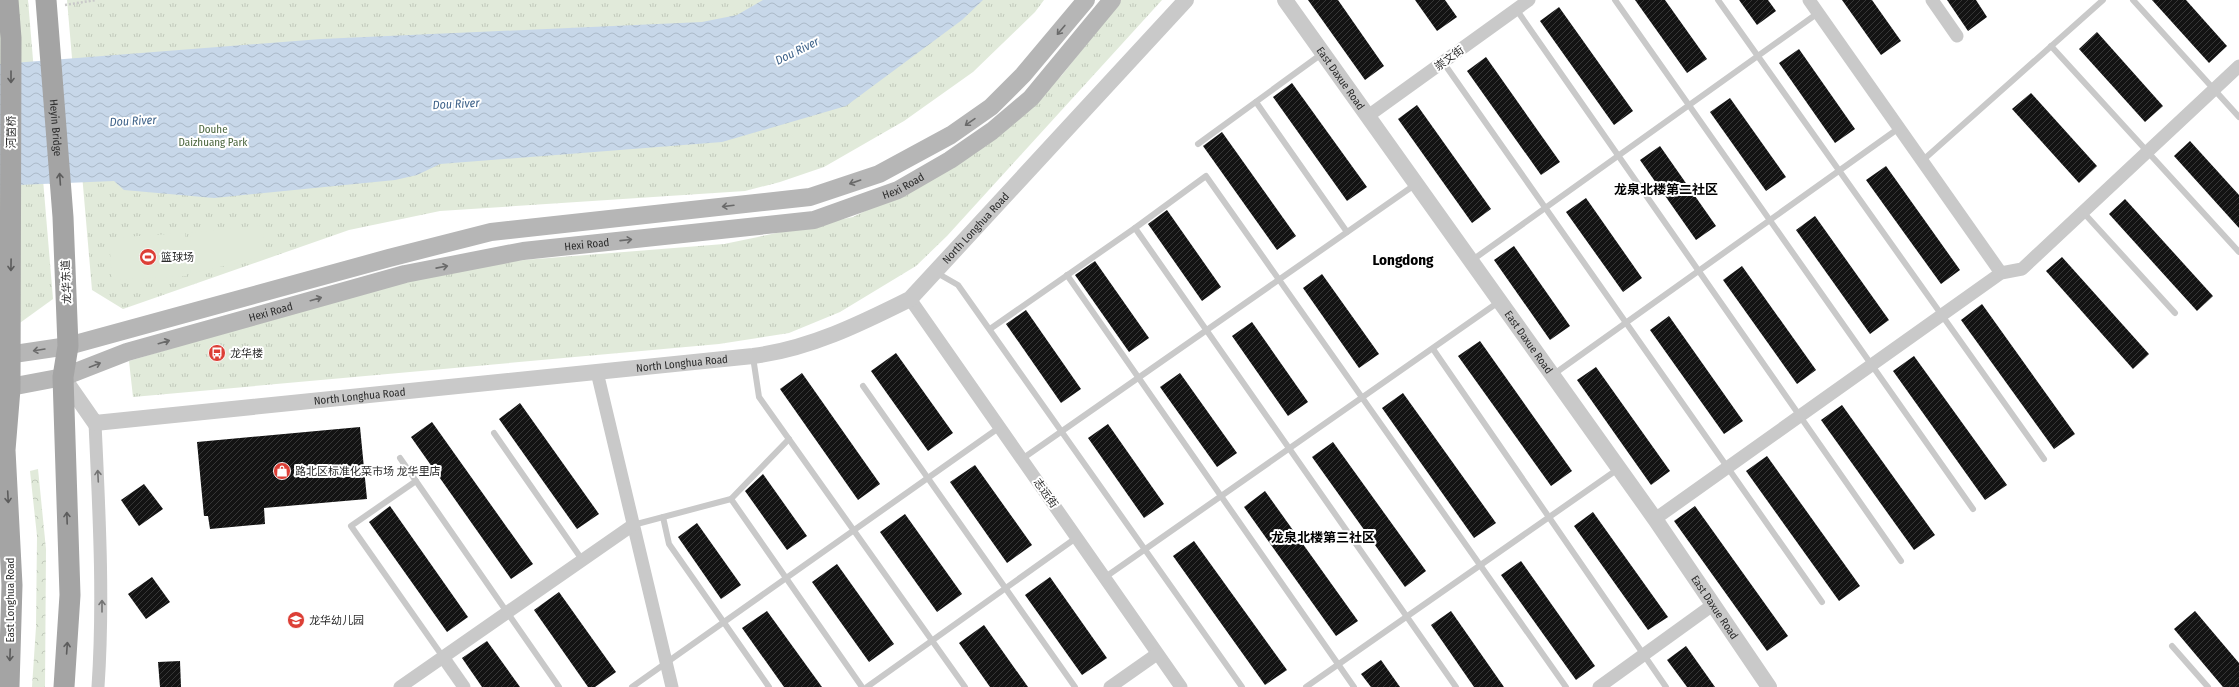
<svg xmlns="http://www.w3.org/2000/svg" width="2239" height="687" viewBox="0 0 2239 687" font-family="'Fira Sans Condensed','Noto Sans SC',sans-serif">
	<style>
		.forest { fill: url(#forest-crowns) }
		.park { fill: url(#park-tufts) }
		.pitch { fill: #e1eada }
		.water { fill: url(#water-waves) }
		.building { fill: url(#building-hatch) }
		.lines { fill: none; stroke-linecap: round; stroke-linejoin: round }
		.path { stroke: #c9c9c9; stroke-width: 2.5; stroke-dasharray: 2 2; stroke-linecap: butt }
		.service { stroke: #c9c9c9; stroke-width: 6 }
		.minor { stroke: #c9c9c9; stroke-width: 13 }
		.tertiary { stroke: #c9c9c9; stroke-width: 16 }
		.secondary { stroke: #b6b6b6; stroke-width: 18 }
		.primary { stroke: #a4a4a4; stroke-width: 21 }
		.oneway { stroke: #6a6a6a }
		.oneway2 { stroke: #5c5c5c }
		.oneway3 { stroke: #737373 }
		.labels { text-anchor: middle; stroke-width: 4; stroke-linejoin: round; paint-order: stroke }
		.street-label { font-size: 11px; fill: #2c2c2c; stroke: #fff }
		.park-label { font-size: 11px; fill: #4a653d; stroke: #fff }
		.poi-label { font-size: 11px; fill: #2c2c2c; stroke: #fff; text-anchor: start }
		.water-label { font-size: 12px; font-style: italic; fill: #3f638a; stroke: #fff }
		.quarter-label { font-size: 13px; font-weight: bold; fill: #000; stroke: #fff }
		.district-label { font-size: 15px; font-weight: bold; fill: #000; stroke: #fff }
	</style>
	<defs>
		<pattern id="forest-crowns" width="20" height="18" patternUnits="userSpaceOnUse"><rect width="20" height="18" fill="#e1eada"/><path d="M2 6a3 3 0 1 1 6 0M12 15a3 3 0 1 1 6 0" fill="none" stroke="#c1c9bb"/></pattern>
		<pattern id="park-tufts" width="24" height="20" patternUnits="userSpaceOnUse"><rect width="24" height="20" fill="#e1eada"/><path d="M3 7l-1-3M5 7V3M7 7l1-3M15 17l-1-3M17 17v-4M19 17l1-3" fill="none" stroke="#c1c9bb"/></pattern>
		<pattern id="water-waves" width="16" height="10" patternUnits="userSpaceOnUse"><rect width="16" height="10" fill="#c7d7e9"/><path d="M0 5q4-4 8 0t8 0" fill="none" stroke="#abb9c8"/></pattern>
		<pattern id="building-hatch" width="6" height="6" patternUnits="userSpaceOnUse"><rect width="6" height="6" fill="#131313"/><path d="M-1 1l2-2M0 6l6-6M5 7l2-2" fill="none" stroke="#363636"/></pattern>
	</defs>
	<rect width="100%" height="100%" fill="#fff"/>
	<!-- forest -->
	<polygon class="forest" points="38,469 46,549 45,687 32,687 36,627 37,536 30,471"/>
	<!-- park -->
	<g class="park">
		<polygon points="0,0 28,0 53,299 17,325 0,327"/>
		<polygon points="67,0 1044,0 1035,12 973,72 904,121 824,167 780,182 745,191 440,211 349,230 123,309 92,290"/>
		<polygon points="1121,0 1162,0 947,236 916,266 840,312 789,333 719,344 133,397 129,361 390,283 499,262 724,244 853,217 955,166 1012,125 1062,75"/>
	</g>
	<!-- pitch -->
	<g class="pitch">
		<polygon points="263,225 264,256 191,274 190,233"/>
		<polygon points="185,233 187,276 112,280 109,238"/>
	</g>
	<!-- water -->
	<polygon class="water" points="763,0 983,0 962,20 846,106 722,142 440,164 417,175 395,180 214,198 124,190 114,181 18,185 7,194 0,194 0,64 321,39 702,22 737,15"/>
	<!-- building -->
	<g class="building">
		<polygon points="1308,0 1338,0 1384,66 1365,80"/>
		<polygon points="1415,0 1445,0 1457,17 1437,31"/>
		<polygon points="1635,0 1665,0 1707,59 1687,73"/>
		<polygon points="1739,0 1768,0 1776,11 1757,25"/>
		<polygon points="1842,0 1872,0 1901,41 1881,55"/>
		<polygon points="1947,0 1976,0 1987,17 1968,31"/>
		<polygon points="2152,0 2186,0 2227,46 2209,63"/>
		<polygon points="1559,7 1633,111 1614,125 1540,21"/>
		<polygon points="2097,32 2163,106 2145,122 2079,49"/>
		<polygon points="1799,49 1855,129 1835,143 1779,63"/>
		<polygon points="1486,57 1560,162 1541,175 1467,71"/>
		<polygon points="1292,83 1367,187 1347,201 1273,97"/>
		<polygon points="2031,93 2097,166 2079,183 2012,109"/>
		<polygon points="1730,98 1786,177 1766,191 1710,112"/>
		<polygon points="1417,105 1491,209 1472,223 1398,119"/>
		<polygon points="1222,132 1296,236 1277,250 1203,146"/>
		<polygon points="2190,141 2239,195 2239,228 2174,156"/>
		<polygon points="1660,146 1716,226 1696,240 1640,160"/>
		<polygon points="1886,166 1960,270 1941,284 1866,180"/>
		<polygon points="1586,198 1642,278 1623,292 1566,212"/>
		<polygon points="2125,199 2213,296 2197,311 2109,214"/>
		<polygon points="1167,210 1221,287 1202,301 1148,224"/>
		<polygon points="1815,216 1889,320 1870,334 1796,230"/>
		<polygon points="1514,246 1570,326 1550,340 1494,260"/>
		<polygon points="2062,257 2149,354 2133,369 2046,271"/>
		<polygon points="1095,261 1149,338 1129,352 1075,275"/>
		<polygon points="1742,266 1816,370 1797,384 1723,280"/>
		<polygon points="1322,274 1379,354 1359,368 1303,288"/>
		<polygon points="1982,304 2075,434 2054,449 1961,320"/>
		<polygon points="1026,310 1081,389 1061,403 1006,324"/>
		<polygon points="1669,316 1743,421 1724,434 1650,330"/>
		<polygon points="1252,322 1308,402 1288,416 1232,336"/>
		<polygon points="1480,341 1572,471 1551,486 1458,356"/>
		<polygon points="896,353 953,433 928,451 871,371"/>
		<polygon points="1914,356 2007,485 1985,500 1893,371"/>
		<polygon points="1596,367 1670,471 1651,485 1577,380"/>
		<polygon points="802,373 880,484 858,500 780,389"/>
		<polygon points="1180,373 1237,453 1217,467 1160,387"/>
		<polygon points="1403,393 1496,523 1474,538 1382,408"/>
		<polygon points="520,403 599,514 577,529 499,419"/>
		<polygon points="1842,405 1935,535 1914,550 1821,420"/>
		<polygon points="432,422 533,564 511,579 411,437"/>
		<polygon points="1108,424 1164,504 1144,518 1088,438"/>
		<polygon points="360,427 367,499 264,508 265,524 210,529 208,516 204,516 197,442"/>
		<polygon points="1333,442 1426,571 1405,587 1312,457"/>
		<polygon points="1767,456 1860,586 1839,601 1746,471"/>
		<polygon points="975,465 1032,545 1007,563 950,482"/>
		<polygon points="763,474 807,536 787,550 745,491"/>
		<polygon points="144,484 163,509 139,526 121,500"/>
		<polygon points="1265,491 1358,621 1336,636 1244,507"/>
		<polygon points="390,506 468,617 447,632 369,522"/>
		<polygon points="1695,506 1788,636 1767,651 1674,521"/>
		<polygon points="1593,512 1668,617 1648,630 1574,526"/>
		<polygon points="905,514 962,594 937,612 880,532"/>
		<polygon points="697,523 741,585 721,599 678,537"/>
		<polygon points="1194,541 1287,670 1265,685 1173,556"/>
		<polygon points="1521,561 1595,666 1576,680 1501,575"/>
		<polygon points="837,564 894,644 869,662 812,582"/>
		<polygon points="152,577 170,602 146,619 128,594"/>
		<polygon points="1050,577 1107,658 1082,675 1025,595"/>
		<polygon points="559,592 616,672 595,687 588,687 534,610"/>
		<polygon points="767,611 822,687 784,687 742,628"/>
		<polygon points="1451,611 1504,687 1474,687 1431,625"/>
		<polygon points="2195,611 2239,663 2239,687 2223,687 2174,629"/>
		<polygon points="984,625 1028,687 990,687 959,643"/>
		<polygon points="487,641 520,687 482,687 462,658"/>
		<polygon points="1686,646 1715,687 1687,687 1667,660"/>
		<polygon points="1381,660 1400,687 1371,687 1361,674"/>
		<polygon points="180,661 181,687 160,687 158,662"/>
	</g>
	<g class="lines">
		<!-- path -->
		<polyline class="path" points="65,5 96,0"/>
		<!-- service -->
		<g class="service">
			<polyline points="1615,0 1973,509"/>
			<polyline points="1718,0 2044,459"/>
			<polyline points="2133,0 2239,117"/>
			<polyline points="1516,9 1901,561"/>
			<polyline points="2051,46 2239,252"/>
			<polyline points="1443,62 1822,602"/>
			<polyline points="1256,102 1347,232"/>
			<polyline points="1198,144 1323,53"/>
			<polyline points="1922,161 2103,0"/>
			<polyline points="2083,212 2175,313"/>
			<polyline points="1135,228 1206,176 1566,687"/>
			<polyline points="1471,261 1818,13"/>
			<polyline points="937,273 958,285 1242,687"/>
			<polyline points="1067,275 1354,687"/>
			<polyline points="990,329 1135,228 1456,687"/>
			<polyline points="1433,349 1666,687"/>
			<polyline points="753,357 759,397 965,687"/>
			<polyline points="1554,374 1899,128"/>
			<polyline points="863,386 1075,687"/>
			<polyline points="494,433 583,561"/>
			<polyline points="400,458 559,687"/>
			<polyline points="1022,459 1416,184"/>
			<polyline points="416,481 351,526 443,657"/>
			<polyline points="731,499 862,687"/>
			<polyline points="663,517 669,544 769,687"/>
			<polyline points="633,525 731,499 789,439"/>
			<polyline points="1104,578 1500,301"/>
			<polyline points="2172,646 2208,687"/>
			<polyline points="632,687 1000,427"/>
			<polyline points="867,687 1076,538"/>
			<polyline points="1306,687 1618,469"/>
		</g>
		<!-- minor -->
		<g class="minor">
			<polyline points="1809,0 2001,273"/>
			<polyline points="1932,0 1957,36"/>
			<polyline points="1368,116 1529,0"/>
			<polyline points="910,299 1181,687"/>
			<polyline points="597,372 672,687"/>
			<path d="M95,423C99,511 104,599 98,687"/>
			<polyline points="1655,519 2001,273 2022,269 2239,66"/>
			<polyline points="443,657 464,687"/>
			<polyline points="400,687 633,525"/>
			<polyline points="1110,687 1157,654"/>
			<polyline points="1599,687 1714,604"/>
		</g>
		<!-- tertiary -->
		<g class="tertiary">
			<path id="s1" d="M1285,0L1655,519L1769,687"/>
			<path id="s2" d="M63,377L95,423L753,356C809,349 860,324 910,299L1186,0"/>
		</g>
		<!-- secondary -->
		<g class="secondary">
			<polyline points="0,356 68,346 389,258 491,232 810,197 879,174 951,135 991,107 1023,75 1086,0"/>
			<path id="s3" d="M0,389L63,377L127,352L405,274L523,251L814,220L898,190L950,160L992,131L1031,98L1112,0"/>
		</g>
		<!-- primary -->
		<g class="primary">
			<polyline points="8,0 11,38 10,389 5,450 12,585 9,687"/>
			<path id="s4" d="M46,0L63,217L68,346L63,377L70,595L64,687"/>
		</g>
	</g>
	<!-- one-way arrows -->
	<defs><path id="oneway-shaft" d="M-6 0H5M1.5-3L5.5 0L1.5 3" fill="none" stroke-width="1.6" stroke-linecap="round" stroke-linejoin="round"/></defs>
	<g class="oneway">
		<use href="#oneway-shaft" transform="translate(1061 30) rotate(130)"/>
		<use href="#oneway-shaft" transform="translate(970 122) rotate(145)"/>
		<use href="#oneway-shaft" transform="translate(855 182) rotate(161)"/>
		<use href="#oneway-shaft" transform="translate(728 206) rotate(173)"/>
		<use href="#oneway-shaft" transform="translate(626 240) rotate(-6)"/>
		<use href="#oneway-shaft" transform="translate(442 267) rotate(-11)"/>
		<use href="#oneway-shaft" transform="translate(316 299) rotate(-16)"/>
		<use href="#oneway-shaft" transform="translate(164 342) rotate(-16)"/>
		<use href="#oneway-shaft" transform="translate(39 350) rotate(171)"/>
		<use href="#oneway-shaft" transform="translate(95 365) rotate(-21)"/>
	</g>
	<g class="oneway2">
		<use href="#oneway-shaft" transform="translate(11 77) rotate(90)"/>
		<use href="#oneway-shaft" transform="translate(60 179) rotate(-94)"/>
		<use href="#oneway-shaft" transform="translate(11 265) rotate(91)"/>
		<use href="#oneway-shaft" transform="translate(8 497) rotate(87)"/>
		<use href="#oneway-shaft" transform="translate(67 518) rotate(-92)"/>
		<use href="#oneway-shaft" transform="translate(67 648) rotate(-86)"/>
		<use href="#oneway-shaft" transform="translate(10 655) rotate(92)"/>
	</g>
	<g class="oneway3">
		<use href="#oneway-shaft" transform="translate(98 476) rotate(-93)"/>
		<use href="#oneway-shaft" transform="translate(102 606) rotate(-90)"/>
	</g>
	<!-- icons -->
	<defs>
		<g id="stadium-disc" transform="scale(0.9)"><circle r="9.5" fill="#dc3f36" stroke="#fff"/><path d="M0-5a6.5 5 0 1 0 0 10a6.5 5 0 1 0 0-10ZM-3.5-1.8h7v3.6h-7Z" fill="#fff"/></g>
		<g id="bus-disc" transform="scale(0.9)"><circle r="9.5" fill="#dc3f36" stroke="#fff"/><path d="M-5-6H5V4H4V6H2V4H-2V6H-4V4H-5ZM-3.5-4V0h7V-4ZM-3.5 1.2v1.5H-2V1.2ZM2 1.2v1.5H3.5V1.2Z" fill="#fff"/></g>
		<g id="shop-disc" transform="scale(0.9)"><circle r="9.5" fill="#dc3f36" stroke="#fff"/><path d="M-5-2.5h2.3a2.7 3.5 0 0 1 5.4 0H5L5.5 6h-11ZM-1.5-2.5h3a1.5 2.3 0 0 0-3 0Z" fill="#fff"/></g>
		<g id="school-disc" transform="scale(0.9)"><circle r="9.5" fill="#dc3f36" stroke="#fff"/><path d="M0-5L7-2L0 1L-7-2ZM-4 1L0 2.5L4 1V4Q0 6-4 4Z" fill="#fff"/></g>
	</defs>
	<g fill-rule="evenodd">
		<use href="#stadium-disc" x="148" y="257"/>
		<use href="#bus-disc" x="217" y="353"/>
		<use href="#shop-disc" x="282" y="471"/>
		<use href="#school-disc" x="296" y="620"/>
	</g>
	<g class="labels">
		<!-- street labels -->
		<g class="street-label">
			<text transform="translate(1449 58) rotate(-36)" y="4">崇文街</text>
			<text dy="4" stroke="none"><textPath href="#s1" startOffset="96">East Daxue Road</textPath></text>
			<text dy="4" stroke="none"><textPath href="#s4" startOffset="128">Heyin Bridge</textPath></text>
			<text transform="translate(11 132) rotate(-90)" y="4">河茵桥</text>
			<text dy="4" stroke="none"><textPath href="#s3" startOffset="930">Hexi Road</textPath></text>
			<text dy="4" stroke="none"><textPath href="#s2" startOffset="982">North Longhua Road</textPath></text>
			<text dy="4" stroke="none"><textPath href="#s3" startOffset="606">Hexi Road</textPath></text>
			<text transform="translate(66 282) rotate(-92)" y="4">龙华东道</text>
			<text dy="4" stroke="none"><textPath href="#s3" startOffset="282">Hexi Road</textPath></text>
			<text dy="4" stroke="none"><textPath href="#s1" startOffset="420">East Daxue Road</textPath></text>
			<text dy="4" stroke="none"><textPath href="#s2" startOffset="646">North Longhua Road</textPath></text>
			<text dy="4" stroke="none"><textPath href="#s2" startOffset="322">North Longhua Road</textPath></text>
			<text transform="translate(1046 493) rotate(55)" y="4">志远街</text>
			<text transform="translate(10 600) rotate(-90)" y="4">East Longhua Road</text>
			<text dy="4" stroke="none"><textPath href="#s1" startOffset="744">East Daxue Road</textPath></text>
		</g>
		<!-- park labels -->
		<g class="park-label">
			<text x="213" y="133">Douhe<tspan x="213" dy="13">Daizhuang Park</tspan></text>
		</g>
		<!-- poi labels -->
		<g class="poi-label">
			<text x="161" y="261">篮球场</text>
			<text x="230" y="357">龙华楼</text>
			<text x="295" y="475">路北区标准化菜市场 龙华里店</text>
			<text x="309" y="624">龙华幼儿园</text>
		</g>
		<!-- water labels -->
		<g class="water-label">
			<text transform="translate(797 51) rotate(-26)" y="4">Dou River</text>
			<text transform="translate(456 104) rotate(-3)" y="4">Dou River</text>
			<text transform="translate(133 121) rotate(-3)" y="4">Dou River</text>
		</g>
		<!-- quarter labels -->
		<g class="quarter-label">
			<text x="1666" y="194">龙泉北楼第二社区</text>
			<text x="1323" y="542">龙泉北楼第三社区</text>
		</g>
		<!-- district labels -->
		<g class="district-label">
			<text x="1403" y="265">Longdong</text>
		</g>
	</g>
</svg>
